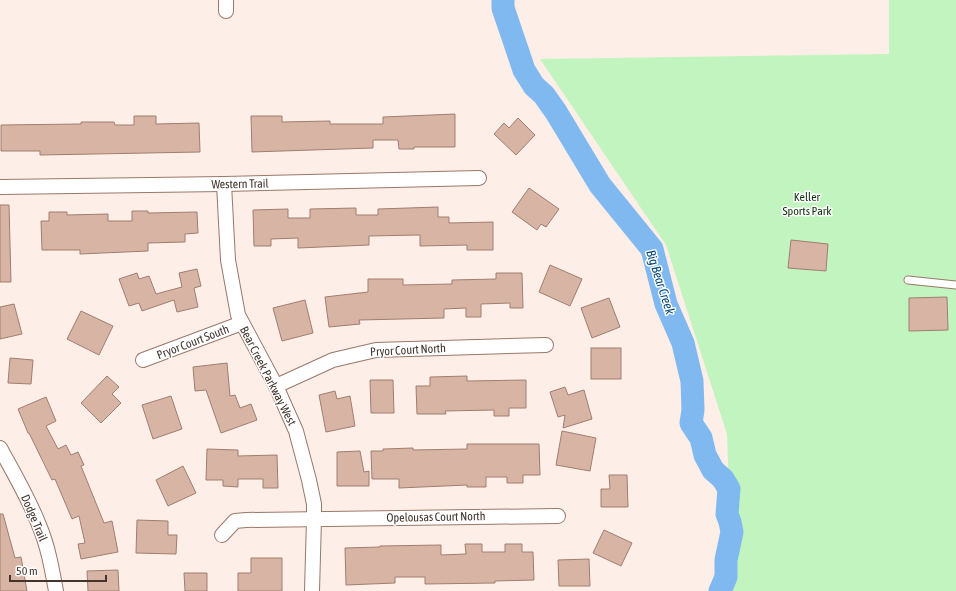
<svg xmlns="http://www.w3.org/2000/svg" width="956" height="591" viewBox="0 0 956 591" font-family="'Asap Condensed',sans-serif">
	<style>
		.green { fill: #c2f4bf }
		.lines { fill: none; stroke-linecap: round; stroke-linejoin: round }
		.river { stroke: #80b9f0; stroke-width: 23 }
		.building { fill: #d8b4a4; stroke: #a07e6f }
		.lane-casing { stroke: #997869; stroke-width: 9 }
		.street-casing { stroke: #997869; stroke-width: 16 }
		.lane { stroke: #fff; stroke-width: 7 }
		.street { stroke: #fff; stroke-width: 14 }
		.labels { text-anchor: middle; stroke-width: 3; stroke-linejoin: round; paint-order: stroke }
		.street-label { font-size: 12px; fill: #43352e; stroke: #fff }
		.park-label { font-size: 12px; fill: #0e340e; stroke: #fff }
		.water-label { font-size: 13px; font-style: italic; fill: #07497a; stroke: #fff }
	</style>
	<rect width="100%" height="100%" fill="#feeee8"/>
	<!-- green -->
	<polygon class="green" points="889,0 956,0 956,591 733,591 727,434 666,245 540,59 889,54"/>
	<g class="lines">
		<!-- river -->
		<polyline class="river" points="503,0 503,8 524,70 534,86 544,95 556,112 600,185 652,249 666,304 683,343 692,381 693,410 691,423 701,438 705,455 713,470 723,479 729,489 727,514 730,522 732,532 726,560 726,577 720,591"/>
	</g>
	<!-- building -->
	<g class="building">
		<polygon points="455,114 455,147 414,147 414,149 399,149 398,140 373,140 373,148 252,152 251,116 282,116 282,122 330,121 330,124 383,124 383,117"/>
		<polygon points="134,116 156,116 156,124 199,123 200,152 40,155 40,151 1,151 1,125 81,124 81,122 114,122 115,125 134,125"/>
		<polygon points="518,118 535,135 516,155 494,134 504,123 509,128"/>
		<polygon points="529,188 559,209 546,227 541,224 537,230 512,212"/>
		<polygon points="0,205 9,205 11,282 0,282"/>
		<polygon points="438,207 438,217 449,217 449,223 493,222 493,250 467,250 467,245 420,246 420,235 369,236 369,245 298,248 298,238 271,239 271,246 254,246 253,210 288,209 288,218 310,218 310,209 356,208 356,215 378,215 378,209"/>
		<polygon points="132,211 148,211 148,213 197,212 198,233 185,234 185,242 148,243 148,251 80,254 80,250 42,250 41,221 49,221 49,212 67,212 67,215 108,214 108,221 132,221"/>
		<polygon points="791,240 828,244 826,271 788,268"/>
		<polygon points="550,265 582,279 570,306 539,292"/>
		<polygon points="197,269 201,286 194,288 198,307 177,312 174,300 142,311 139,303 129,306 119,279 137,273 139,279 149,276 156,294 182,287 179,273"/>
		<polygon points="496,273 522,273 523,308 510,308 510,303 481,304 481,317 466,317 466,308 444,309 444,318 359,320 360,324 329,327 325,297 368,292 368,279 403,279 403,285 452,284 452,280 496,279"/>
		<polygon points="947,297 948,330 909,331 909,298"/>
		<polygon points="609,298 620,327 592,338 581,308"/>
		<polygon points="305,300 313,333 282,341 273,308"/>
		<polygon points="14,304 22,334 0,339 0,307"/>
		<polygon points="81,311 113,326 99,355 67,339"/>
		<rect x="591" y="348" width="30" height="31"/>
		<polygon points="10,358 33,360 31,384 8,383"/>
		<polygon points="227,363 230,396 235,395 240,408 251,404 257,420 221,433 206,390 195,391 193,367"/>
		<polygon points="107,376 119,387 112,394 121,403 101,423 81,403"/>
		<polygon points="467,376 467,381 526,380 526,408 509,408 509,416 494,416 494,410 445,411 446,414 417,414 416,386 430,386 430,377"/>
		<polygon points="370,380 393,380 394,413 371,413"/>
		<polygon points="565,387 568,395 584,390 592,419 563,428 565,415 558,417 550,392"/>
		<polygon points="335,391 337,399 350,396 355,426 326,432 319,395"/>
		<polygon points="171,396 182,429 153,439 142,405"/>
		<polygon points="46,397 56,421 46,426 58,449 66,445 71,455 78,452 84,465 81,466 104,523 112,521 118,552 81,559 78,544 85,543 79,516 72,519 55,479 52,480 29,433 28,433 18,409"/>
		<polygon points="562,431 596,438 590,471 556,465"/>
		<polygon points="467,444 539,444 540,475 523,475 523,483 507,483 507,477 486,477 486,487 467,487 467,485 399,488 399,479 372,479 371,451 383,451 383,449 413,448 413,450 467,449"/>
		<polygon points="207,449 238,450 238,456 277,455 278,488 263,488 263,479 238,479 238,487 223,486 223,480 206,480"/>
		<polygon points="360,451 364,472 369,471 369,486 337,486 337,452"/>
		<polygon points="183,466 196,493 168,506 156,480"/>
		<polygon points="609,475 627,475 628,507 601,507 601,489 610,489"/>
		<polygon points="0,514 3,514 15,558 21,557 27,591 0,591"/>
		<polygon points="137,520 168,521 168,535 177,535 176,554 136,553"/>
		<polygon points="604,530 632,543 621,566 593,553"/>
		<polygon points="465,544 482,544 482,552 505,552 505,544 522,544 522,552 533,552 534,580 495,581 495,583 425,584 425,577 395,577 395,583 346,585 345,548 380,547 380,546 441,545 441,555 466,554"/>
		<polygon points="251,558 282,558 282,591 238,591 238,573 251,573"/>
		<polygon points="589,559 590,586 559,586 558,560"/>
		<polygon points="118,570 119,591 88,591 87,571"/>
		<polygon points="184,573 207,573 207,591 185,591"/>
	</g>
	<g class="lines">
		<!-- lane casing -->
		<g class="lane-casing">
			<polyline id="lane" points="908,280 956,285"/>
		</g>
		<!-- street casing -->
		<g class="street-casing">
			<g id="street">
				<polyline points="226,11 226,0"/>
				<polyline points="224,184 228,260 238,315 276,386 296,431 309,480 314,504 314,519 312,591"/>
				<polyline points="0,187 224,184 479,178"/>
				<polyline points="143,360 242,323"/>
				<polyline points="276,386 333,360 376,350 546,345"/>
				<path d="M0,448C14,473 29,499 39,525C48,546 52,569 56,591"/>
				<polyline points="222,535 235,521 246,520 558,516"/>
			</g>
		</g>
		<!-- lane -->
		<use href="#lane" class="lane"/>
		<!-- street -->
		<use href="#street" class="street"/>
	</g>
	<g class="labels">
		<!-- street labels -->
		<g class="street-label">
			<text transform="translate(240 184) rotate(-1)" y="4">Western Trail</text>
			<text transform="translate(193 342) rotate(-21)" y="4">Pryor Court South</text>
			<text transform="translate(408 350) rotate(-3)" y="4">Pryor Court North</text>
			<text transform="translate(268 376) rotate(63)" y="4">Bear Creek Parkway West</text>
			<text transform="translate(436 517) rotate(-1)" y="4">Opelousas Court North</text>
			<text transform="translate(34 518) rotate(67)" y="4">Dodge Trail</text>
		</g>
		<!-- park labels -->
		<g class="park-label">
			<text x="807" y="201">Keller<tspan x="807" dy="14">Sports Park</tspan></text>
		</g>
		<!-- water labels -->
		<g class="water-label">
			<text transform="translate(661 282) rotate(72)" y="5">Big Bear Creek</text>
		</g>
	</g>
	<!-- scale -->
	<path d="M10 575v6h96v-6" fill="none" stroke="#43352e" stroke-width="2"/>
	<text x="16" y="575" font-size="12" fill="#43352e" stroke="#ffffff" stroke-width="3" paint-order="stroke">50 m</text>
</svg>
